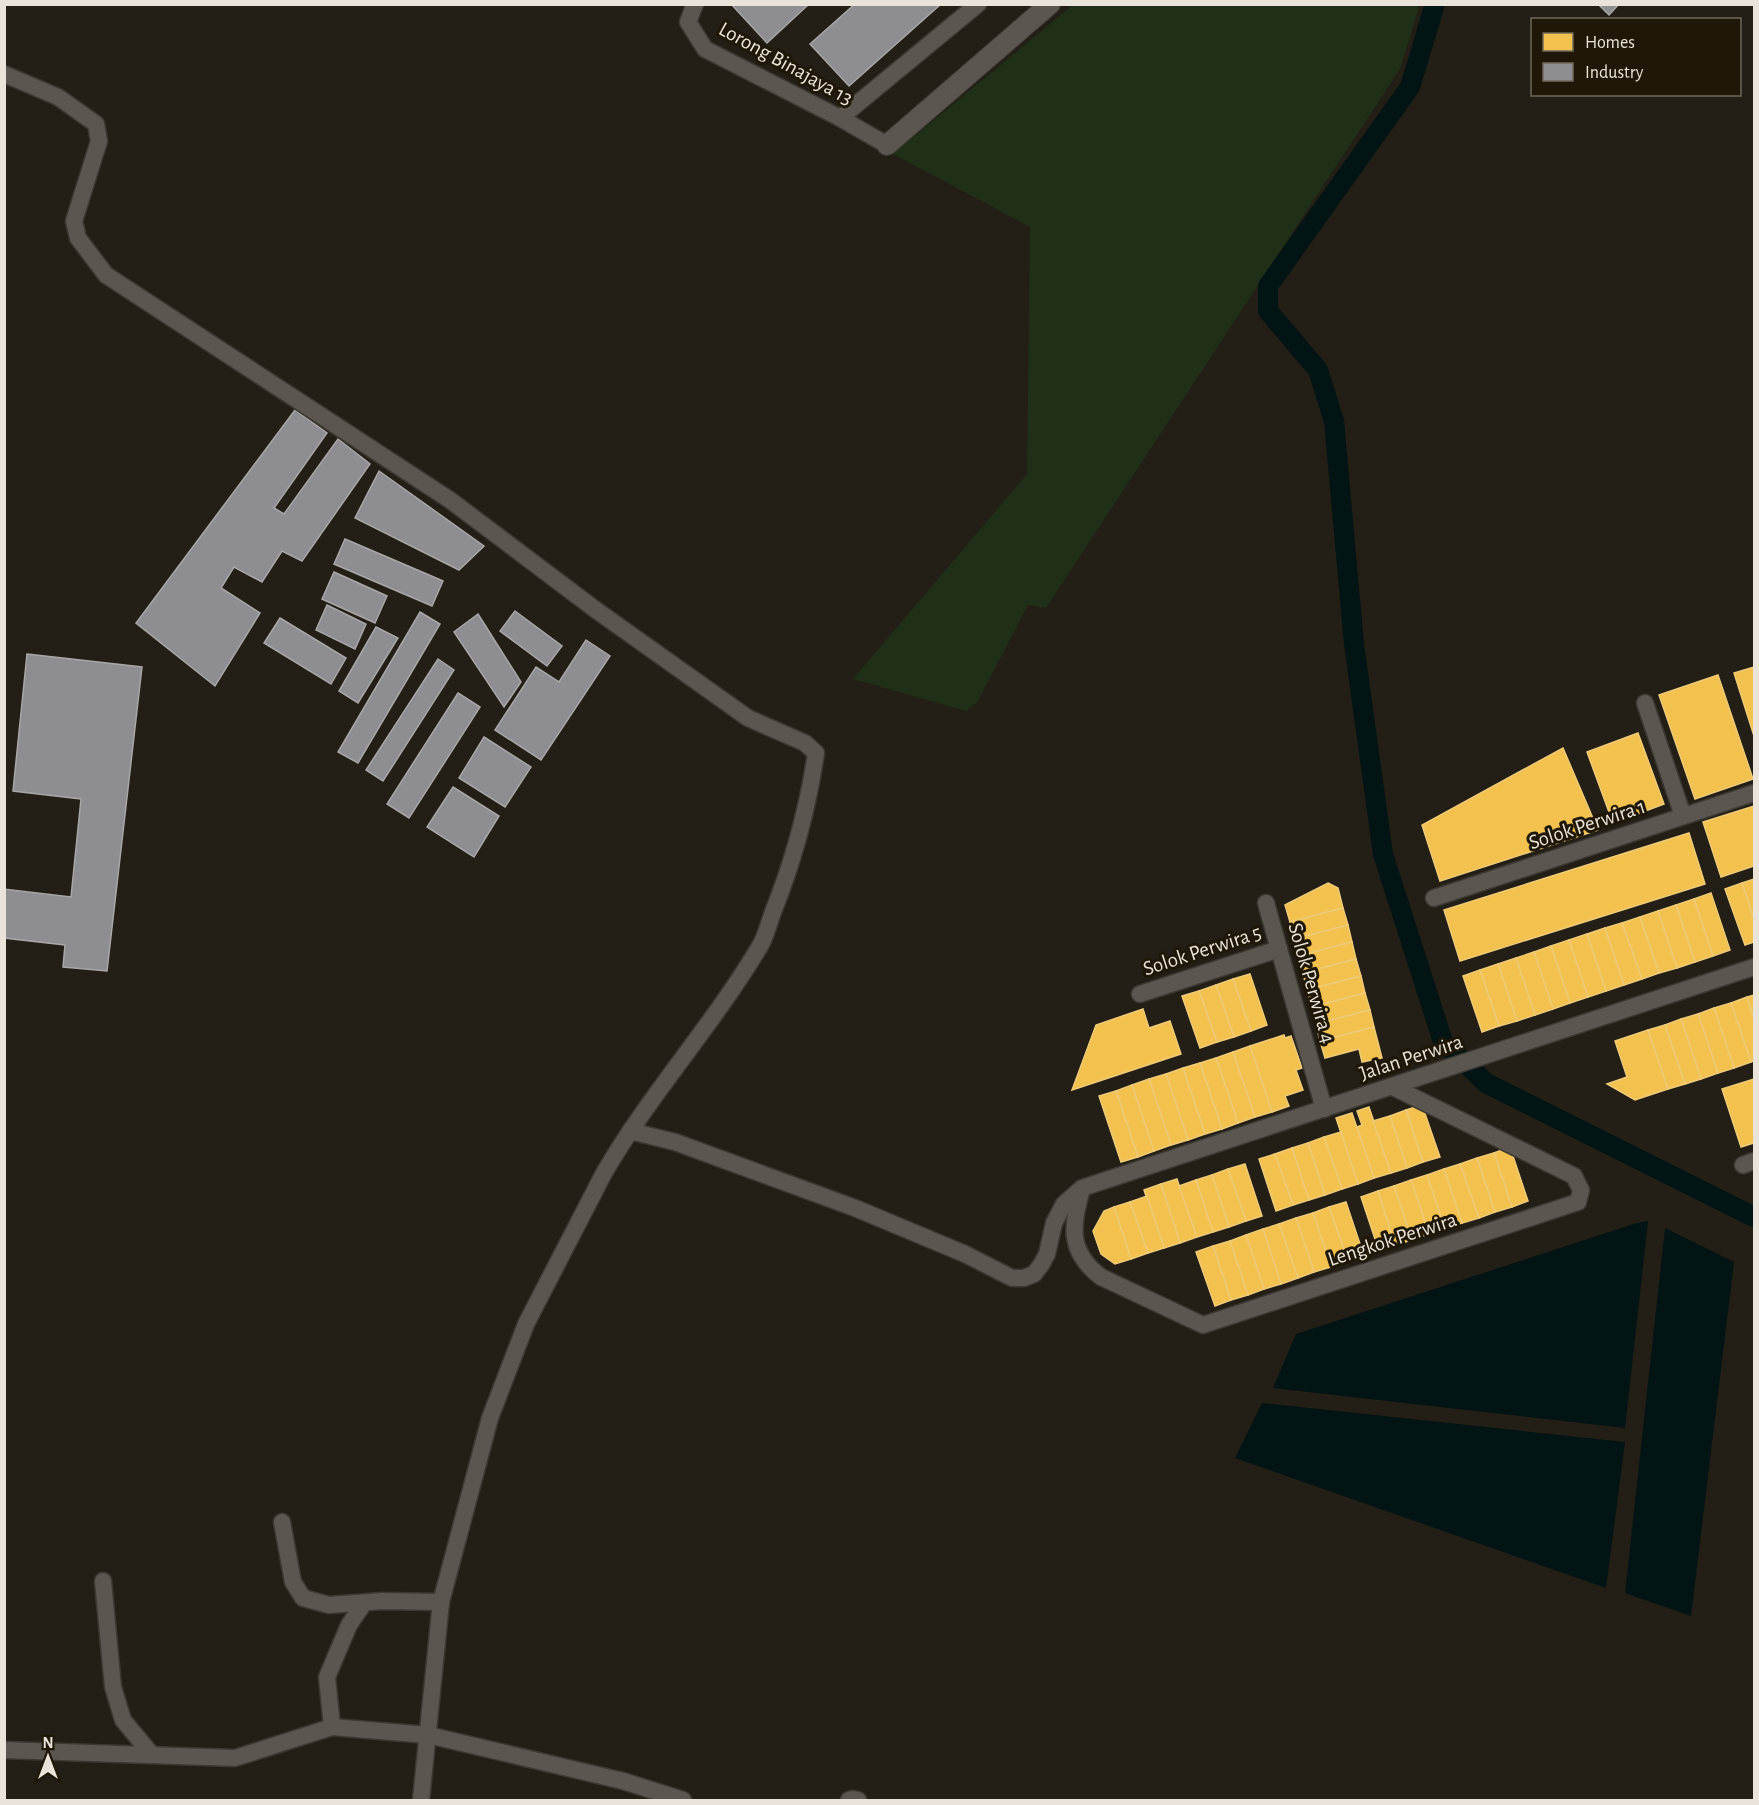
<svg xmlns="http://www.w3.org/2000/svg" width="1759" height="1805" viewBox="0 0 1759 1805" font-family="'Alegreya Sans',sans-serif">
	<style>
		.green { fill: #202f17 }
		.water { fill: #031415 }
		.homes { fill: #f2c14e; stroke: #efcb78; stroke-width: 1.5 }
		.industry { fill: #8d8d92; stroke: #a9a7a7; stroke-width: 1.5 }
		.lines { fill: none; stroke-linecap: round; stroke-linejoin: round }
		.canal { stroke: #031415; stroke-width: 20 }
		.minor-casing { stroke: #3c3832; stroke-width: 19 }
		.tertiary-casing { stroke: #3c3832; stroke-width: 22 }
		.minor { stroke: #5b5750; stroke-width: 16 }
		.tertiary { stroke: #5b5750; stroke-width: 20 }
		.labels { text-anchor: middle; stroke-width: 6; stroke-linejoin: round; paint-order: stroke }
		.street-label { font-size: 21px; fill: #e9e3d9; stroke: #1f1707 }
	</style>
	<rect width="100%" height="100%" fill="#231f16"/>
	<!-- green -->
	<polygon class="green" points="1074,4 1418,4 1418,11 1400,69 1046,608 1028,605 977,703 966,711 853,679 1027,474 1030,227 893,154"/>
	<!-- water -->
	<g class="water">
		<polygon points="1648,1221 1625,1428 1273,1388 1296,1334 1637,1223"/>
		<polygon points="1665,1228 1734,1262 1691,1616 1625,1593"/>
		<polygon points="1262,1403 1625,1442 1606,1588 1235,1458"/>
	</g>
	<!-- homes -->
	<g class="homes">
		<polygon points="1754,667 1754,736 1734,673"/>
		<polygon points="1718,675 1753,779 1695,799 1659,695"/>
		<polygon points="1638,733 1664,804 1613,823 1587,752"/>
		<polygon points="1563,748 1598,830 1440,881 1422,825"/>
		<polygon points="1754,806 1754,866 1721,877 1703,822"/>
		<polygon points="1689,833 1705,884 1460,961 1444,910"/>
		<polygon points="1754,879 1754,920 1742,883"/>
		<polygon points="1328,883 1338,888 1343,908 1290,922 1285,905"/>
		<polygon points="1742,883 1754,920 1754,942 1745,945 1725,889"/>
		<polygon points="1711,893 1730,950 1713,956 1694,899"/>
		<polygon points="1694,899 1713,956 1695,962 1676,905"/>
		<polygon points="1676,905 1695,962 1677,968 1658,911"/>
		<polygon points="1343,908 1348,925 1294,939 1290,922"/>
		<polygon points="1658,911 1677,968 1659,973 1640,917"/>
		<polygon points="1640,917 1659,973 1642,979 1622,923"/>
		<polygon points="1622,923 1642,979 1624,985 1605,928"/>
		<polygon points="1348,925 1352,942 1298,956 1294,939"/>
		<polygon points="1605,928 1624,985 1606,991 1587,934"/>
		<polygon points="1587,934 1606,991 1588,997 1569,940"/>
		<polygon points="1569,940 1588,997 1570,1003 1551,946"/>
		<polygon points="1352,942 1356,959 1303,973 1298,956"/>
		<polygon points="1551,946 1570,1003 1553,1009 1534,952"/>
		<polygon points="1534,952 1553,1009 1535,1015 1516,958"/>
		<polygon points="1516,958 1535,1015 1517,1021 1498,964"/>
		<polygon points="1356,959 1361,976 1307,990 1303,973"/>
		<polygon points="1498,964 1517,1021 1499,1026 1480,970"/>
		<polygon points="1480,970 1499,1026 1482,1032 1463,976"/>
		<polygon points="1250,974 1267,1025 1251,1031 1233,979"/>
		<polygon points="1361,976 1365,993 1312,1007 1307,990"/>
		<polygon points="1233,979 1251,1031 1234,1037 1216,985"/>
		<polygon points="1216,985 1234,1037 1217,1042 1199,991"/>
		<polygon points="1199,991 1217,1042 1200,1048 1182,996"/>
		<polygon points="1365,993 1370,1010 1316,1024 1312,1007"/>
		<polygon points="1754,995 1754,1019 1747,997"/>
		<polygon points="1747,997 1754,1019 1754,1061 1751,1062 1731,1003"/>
		<polygon points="1731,1003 1751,1062 1734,1068 1714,1008"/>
		<polygon points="1714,1008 1734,1068 1718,1073 1698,1014"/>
		<polygon points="1143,1009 1149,1028 1170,1021 1181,1054 1072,1090 1096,1025"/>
		<polygon points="1370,1010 1374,1027 1320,1041 1316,1024"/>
		<polygon points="1698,1014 1718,1073 1701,1079 1681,1019"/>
		<polygon points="1681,1019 1701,1079 1685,1084 1665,1025"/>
		<polygon points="1665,1025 1685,1084 1668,1089 1648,1030"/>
		<polygon points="1374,1027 1382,1058 1362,1062 1359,1049 1325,1058 1320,1041"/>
		<polygon points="1648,1030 1668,1089 1635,1100 1607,1084 1627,1077 1615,1041"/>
		<polygon points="1284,1035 1285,1038 1291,1036 1302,1068 1296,1070 1303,1090 1285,1096 1289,1106 1272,1112 1250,1046"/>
		<polygon points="1250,1046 1272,1112 1255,1117 1233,1052"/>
		<polygon points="1233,1052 1255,1117 1238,1123 1216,1058"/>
		<polygon points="1216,1058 1238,1123 1222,1129 1200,1063"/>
		<polygon points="1200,1063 1222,1129 1205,1134 1183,1068"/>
		<polygon points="1183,1068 1205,1134 1188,1140 1166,1074"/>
		<polygon points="1166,1074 1188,1140 1171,1145 1149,1079"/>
		<polygon points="1149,1079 1171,1145 1154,1151 1132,1085"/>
		<polygon points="1754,1079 1754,1143 1741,1147 1722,1089"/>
		<polygon points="1132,1085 1154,1151 1138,1157 1116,1091"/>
		<polygon points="1116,1091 1138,1157 1121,1162 1099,1096"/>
		<polygon points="1422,1105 1440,1157 1423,1162 1406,1110"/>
		<polygon points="1369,1107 1391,1173 1374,1178 1357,1127 1362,1125 1357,1111"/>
		<polygon points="1406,1110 1423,1162 1407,1168 1390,1116"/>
		<polygon points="1352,1113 1374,1178 1358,1184 1336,1118"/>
		<polygon points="1390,1116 1407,1168 1391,1173 1373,1121"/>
		<polygon points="1341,1132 1358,1184 1342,1189 1324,1137"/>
		<polygon points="1324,1137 1342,1189 1325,1195 1308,1143"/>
		<polygon points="1308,1143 1325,1195 1309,1200 1292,1148"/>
		<polygon points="1510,1147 1528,1201 1512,1207 1494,1153"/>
		<polygon points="1292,1148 1309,1200 1293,1205 1275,1154"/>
		<polygon points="1494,1153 1512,1207 1495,1212 1477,1158"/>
		<polygon points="1275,1154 1293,1205 1276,1211 1259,1159"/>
		<polygon points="1477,1158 1495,1212 1479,1218 1460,1164"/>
		<polygon points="1245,1164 1262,1216 1246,1221 1228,1169"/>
		<polygon points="1460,1164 1479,1218 1462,1223 1444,1169"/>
		<polygon points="1228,1169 1246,1221 1229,1227 1212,1175"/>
		<polygon points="1444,1169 1462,1223 1445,1229 1427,1175"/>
		<polygon points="1212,1175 1229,1227 1213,1232 1196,1180"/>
		<polygon points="1427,1175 1445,1229 1429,1234 1411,1180"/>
		<polygon points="1177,1179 1197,1237 1180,1243 1161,1184"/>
		<polygon points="1196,1180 1213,1232 1197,1237 1179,1186"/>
		<polygon points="1411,1180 1429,1234 1412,1240 1394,1186"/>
		<polygon points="1161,1184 1180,1243 1164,1248 1144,1190"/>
		<polygon points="1394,1186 1412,1240 1395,1245 1378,1191"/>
		<polygon points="1378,1191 1395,1245 1379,1251 1361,1197"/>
		<polygon points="1147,1196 1164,1248 1148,1253 1130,1202"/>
		<polygon points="1130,1202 1148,1253 1131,1259 1114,1207"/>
		<polygon points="1346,1202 1364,1256 1348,1261 1329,1207"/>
		<polygon points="1114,1207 1131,1259 1115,1264 1101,1254 1093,1231 1104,1211"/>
		<polygon points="1329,1207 1348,1261 1331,1267 1313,1213"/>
		<polygon points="1313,1213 1331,1267 1314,1272 1296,1218"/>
		<polygon points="1296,1218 1314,1272 1298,1278 1279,1224"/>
		<polygon points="1279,1224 1298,1278 1281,1284 1263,1229"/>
		<polygon points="1263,1229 1281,1284 1264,1289 1246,1235"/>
		<polygon points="1246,1235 1264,1289 1248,1295 1230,1241"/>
		<polygon points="1230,1241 1248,1295 1231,1300 1213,1246"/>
		<polygon points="1213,1246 1231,1300 1215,1306 1196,1252"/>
	</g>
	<!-- industry -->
	<g class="industry">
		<polygon points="731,4 809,4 767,43"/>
		<polygon points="855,4 941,4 849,86 810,44"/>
		<polygon points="1598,4 1619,4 1609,15"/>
		<polygon points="295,410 327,433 274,508 284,514 338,439 370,464 302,561 282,551 262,582 234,567 221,588 260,613 215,686 136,623"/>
		<polygon points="379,471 484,546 459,570 355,518"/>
		<polygon points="345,539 443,581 432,606 334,564"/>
		<polygon points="334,572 387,596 375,623 322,599"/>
		<polygon points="327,605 366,624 355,649 316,630"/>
		<polygon points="515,611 562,646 547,666 500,631"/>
		<polygon points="420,612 440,624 358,763 338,752"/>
		<polygon points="478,614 521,682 504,707 454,632"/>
		<polygon points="280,618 346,658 331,684 264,643"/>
		<polygon points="376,627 398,638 358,703 339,691"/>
		<polygon points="586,640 610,656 541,760 495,730 536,667 559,682"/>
		<polygon points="27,654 142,667 107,971 63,967 65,945 4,938 4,889 71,897 81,799 13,791"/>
		<polygon points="438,659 454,670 383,781 366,770"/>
		<polygon points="458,693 480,707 409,818 387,804"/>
		<polygon points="484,737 531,767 505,807 459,778"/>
		<polygon points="453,787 499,816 474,857 427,827"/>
	</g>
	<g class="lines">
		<!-- canal -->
		<polyline class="canal" points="1435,4 1410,87 1268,286 1268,311 1318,370 1334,421 1354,644 1383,854 1443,1042 1486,1083 1754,1217"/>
		<!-- minor casing -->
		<g class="minor-casing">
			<g id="minor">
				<polyline points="695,4 688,22 705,49 840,118 887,145"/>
				<path d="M4,74L58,97L96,124L99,141L74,221L78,238L106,275L450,500L596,610L748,718L805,743L816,753C808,807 793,862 773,912C769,923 766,936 760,946C713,1025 650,1094 604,1173L526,1324L490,1418L441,1602L421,1800"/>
				<polyline points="840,118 978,4"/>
				<polyline points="1645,703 1683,816"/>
				<polyline points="1434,898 1754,793"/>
				<polyline points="1266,903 1324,1109"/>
				<polyline points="1140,994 1279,949"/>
				<polyline points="630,1131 675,1142 855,1208 965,1254 1012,1278 1024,1278 1034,1274 1041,1265 1047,1254 1054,1223 1064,1204 1082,1188 1754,967"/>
				<polyline points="1743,1165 1754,1161"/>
				<path d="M1082,1189C1071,1226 1068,1252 1101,1277L1203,1325L1578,1202L1581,1190L1574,1176L1393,1087"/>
				<polyline points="282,1522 293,1582 303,1598 329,1605 382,1601 441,1602"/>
				<polyline points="103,1581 113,1687 123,1720 152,1755"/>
				<polyline points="332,1727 327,1677 349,1625 364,1603"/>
				<polyline points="4,1750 235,1758 332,1727 428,1735 623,1781 683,1800"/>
				<polyline points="849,1800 853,1799 858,1800"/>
			</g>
		</g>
		<!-- tertiary casing -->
		<g class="tertiary-casing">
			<polyline id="tertiary" points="887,145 1050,4"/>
		</g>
		<!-- minor -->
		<use href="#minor" class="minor"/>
		<!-- tertiary -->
		<use href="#tertiary" class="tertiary"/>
	</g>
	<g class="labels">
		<!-- street labels -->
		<g class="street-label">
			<text transform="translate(786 63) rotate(29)" y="7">Lorong Binajaya 13</text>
			<text transform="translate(1587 824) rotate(-18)" y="7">Solok Perwira 1</text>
			<text transform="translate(1202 950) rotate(-18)" y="7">Solok Perwira 5</text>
			<text transform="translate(1312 983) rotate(74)" y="7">Solok Perwira 4</text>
			<text transform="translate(1411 1057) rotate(-18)" y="7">Jalan Perwira</text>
			<text transform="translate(1392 1239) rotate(-18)" y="7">Lengkok Perwira</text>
		</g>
	</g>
	<!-- border -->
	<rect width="1759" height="1805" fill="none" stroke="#e9e3d9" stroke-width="12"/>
	<!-- legend -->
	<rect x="1531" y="18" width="210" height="78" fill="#1f1707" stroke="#70695b" stroke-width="1.5"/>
	<rect x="1543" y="33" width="30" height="18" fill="#f2c14e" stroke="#70695b" stroke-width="1.5"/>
	<text x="1585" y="48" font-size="18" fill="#e9e3d9">Homes</text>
	<rect x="1543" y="63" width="30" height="18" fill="#8d8d92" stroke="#70695b" stroke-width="1.5"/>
	<text x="1585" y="78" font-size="18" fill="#e9e3d9">Industry</text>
	<!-- north arrow -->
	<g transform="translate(48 1757)" stroke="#1f1707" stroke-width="4.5" paint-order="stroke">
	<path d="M0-4.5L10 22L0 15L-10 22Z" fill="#e9e3d9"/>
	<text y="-9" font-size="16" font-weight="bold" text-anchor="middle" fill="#e9e3d9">N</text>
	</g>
</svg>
